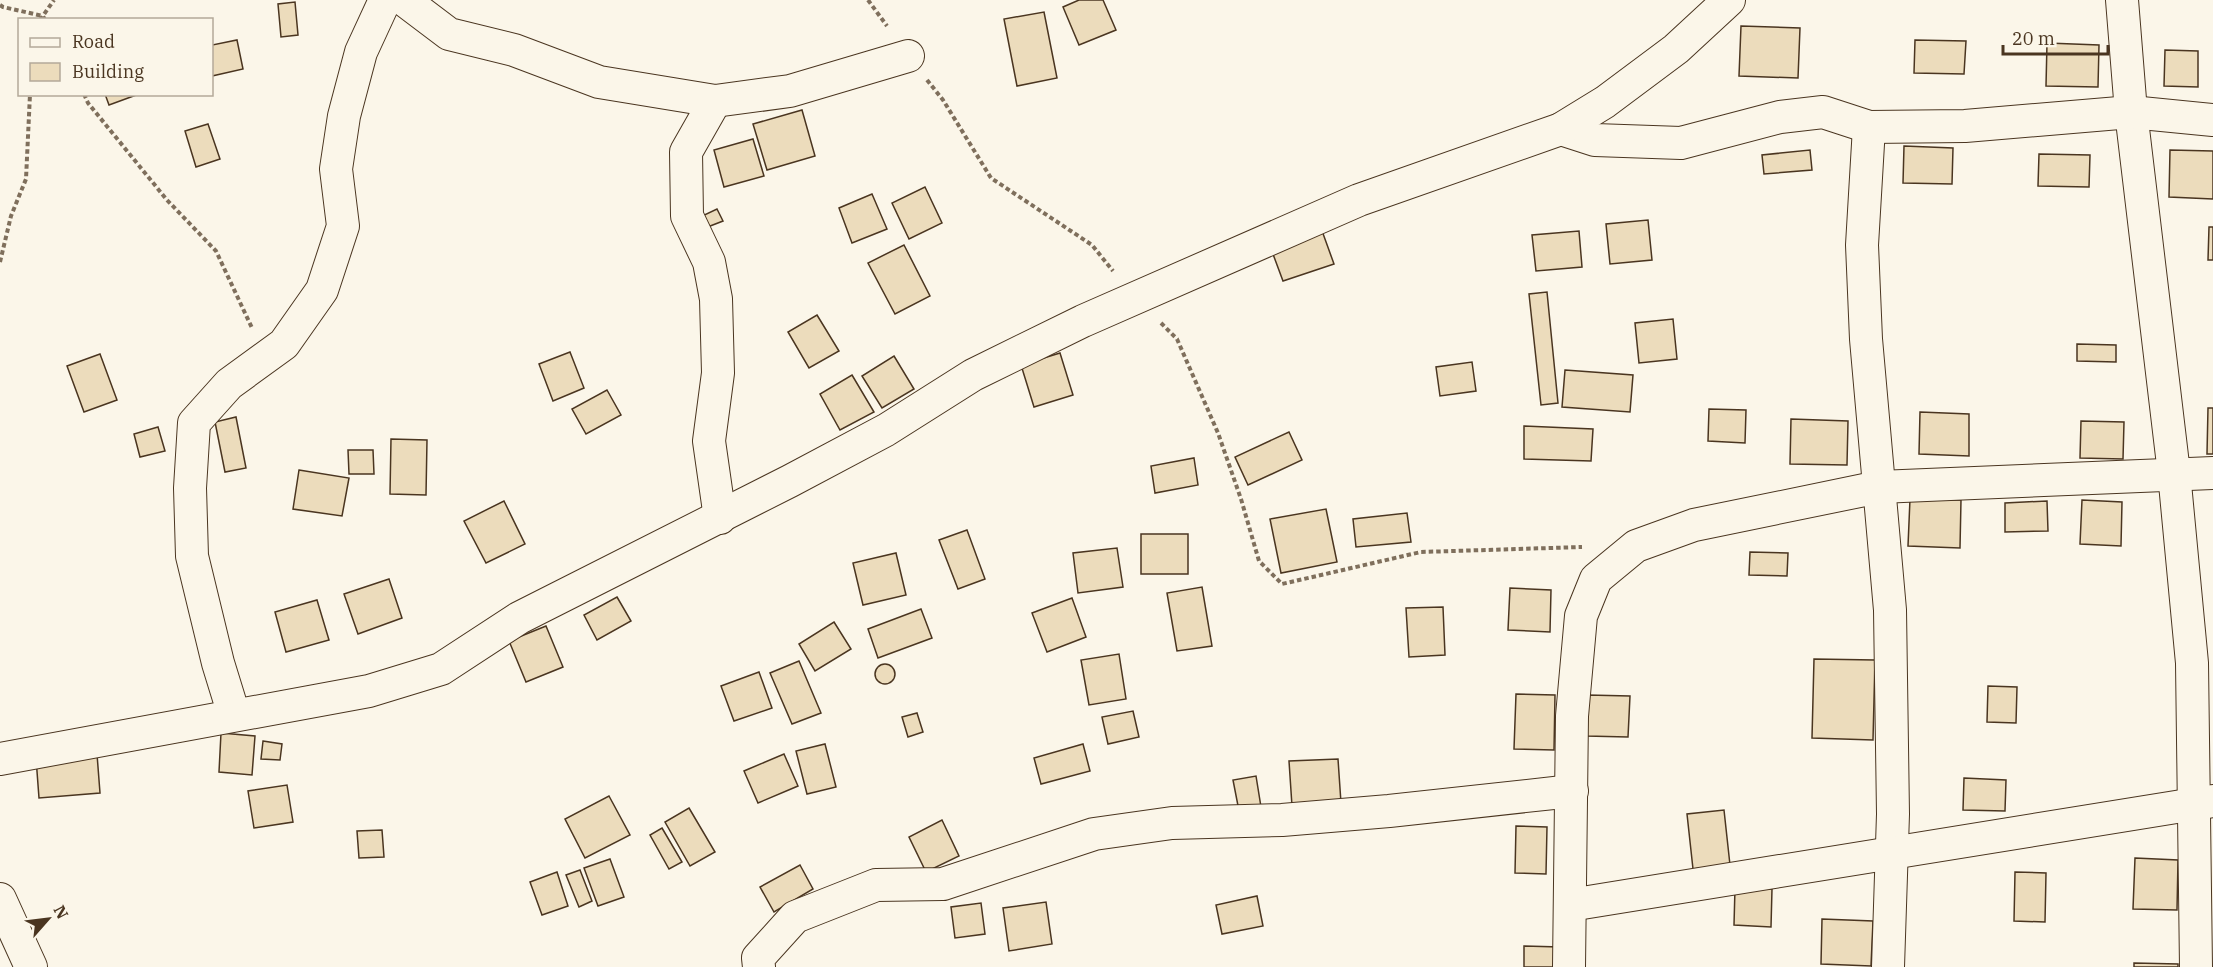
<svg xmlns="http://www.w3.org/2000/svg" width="2213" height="967" viewBox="0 0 2213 967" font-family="'IBM Plex Serif',serif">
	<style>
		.building { fill: #ecdcbc; stroke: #4a3520; stroke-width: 1.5 }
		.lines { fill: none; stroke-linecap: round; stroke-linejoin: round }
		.minor-casing { stroke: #4a3520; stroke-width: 34 }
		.path { stroke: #7f6f5c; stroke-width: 4; stroke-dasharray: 4.5 3; stroke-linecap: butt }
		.minor { stroke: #fbf6e9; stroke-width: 32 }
	</style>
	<rect width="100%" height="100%" fill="#fbf6e9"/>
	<!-- building -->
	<g class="building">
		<polygon points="1079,0 1103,0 1116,30 1079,45 1063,7"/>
		<polygon points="295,2 298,35 281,37 278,4"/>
		<polygon points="1044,12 1057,78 1017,86 1004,19"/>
		<polygon points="1741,26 1800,28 1798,78 1739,76"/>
		<polygon points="237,40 243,69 212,76 212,45"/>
		<polygon points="1915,40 1966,41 1964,74 1914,73"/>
		<polygon points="2047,43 2099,45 2098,87 2046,86"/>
		<polygon points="2165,50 2198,51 2198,87 2164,86"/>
		<polygon points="105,94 139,94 109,105"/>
		<polygon points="802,110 815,156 767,170 753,124"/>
		<polygon points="208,124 220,159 196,167 185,131"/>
		<polygon points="753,139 764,176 724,187 714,150"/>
		<polygon points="1904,146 1953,148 1952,184 1903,183"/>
		<polygon points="1810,150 1812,170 1764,174 1762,155"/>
		<polygon points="2170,150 2213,151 2213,199 2169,197"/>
		<polygon points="2039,154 2090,155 2089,187 2038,186"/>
		<polygon points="925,187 942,223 909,239 892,203"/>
		<polygon points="872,194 887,229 852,243 839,208"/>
		<polygon points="717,209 723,221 705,228 700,217"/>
		<polygon points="1648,220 1652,260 1610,264 1606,224"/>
		<polygon points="2209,227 2213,227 2213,260 2208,260"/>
		<polygon points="1321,228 1334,264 1283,281 1270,246"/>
		<polygon points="1579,231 1582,267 1536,271 1532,235"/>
		<polygon points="904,245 930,296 895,314 868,263"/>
		<polygon points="1547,292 1558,403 1541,405 1529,294"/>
		<polygon points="817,315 839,351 809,368 788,332"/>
		<polygon points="1673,319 1677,359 1639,363 1635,323"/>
		<polygon points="2077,344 2116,345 2116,362 2077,361"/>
		<polygon points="570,352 584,388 553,401 539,364"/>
		<polygon points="1060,353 1073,395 1034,407 1021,365"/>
		<polygon points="100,354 117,400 84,412 67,366"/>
		<polygon points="894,356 914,389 882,408 862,376"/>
		<polygon points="1472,362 1476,391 1440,396 1436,367"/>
		<polygon points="1565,370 1633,375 1630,412 1562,407"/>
		<polygon points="852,375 874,412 840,430 820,394"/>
		<polygon points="607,390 621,415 586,434 572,409"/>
		<polygon points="2208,408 2213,408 2213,454 2207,454"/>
		<polygon points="1709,409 1746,410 1745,443 1708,441"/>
		<polygon points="1920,412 1969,414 1969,456 1919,454"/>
		<polygon points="236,417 246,468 225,472 215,422"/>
		<polygon points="1791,419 1848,421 1847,465 1790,464"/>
		<polygon points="2081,421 2124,422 2123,459 2080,458"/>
		<polygon points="1524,426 1593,429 1591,461 1524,459"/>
		<polygon points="158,427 165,451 140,457 134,434"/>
		<polygon points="1289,432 1302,460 1248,485 1235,457"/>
		<polygon points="391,439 427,440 426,495 390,494"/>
		<polygon points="348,450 373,450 374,474 349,474"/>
		<polygon points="1194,458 1198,485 1155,493 1151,466"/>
		<polygon points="299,470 349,478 342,516 293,509"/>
		<polygon points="1910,499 1961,500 1960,548 1908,546"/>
		<polygon points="2082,500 2122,502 2121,546 2080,544"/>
		<polygon points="504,501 525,544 486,563 464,521"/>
		<polygon points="2047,501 2048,531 2005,532 2005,503"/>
		<polygon points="1326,509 1337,562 1281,573 1270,519"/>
		<polygon points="1407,513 1411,542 1356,547 1353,519"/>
		<polygon points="967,530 985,579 958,589 939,540"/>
		<rect x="1141" y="534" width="47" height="40"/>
		<polygon points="1117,548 1123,587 1078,593 1073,553"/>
		<polygon points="1750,552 1788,553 1787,576 1749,575"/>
		<polygon points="896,553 906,595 863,605 853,563"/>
		<polygon points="389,579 402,618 358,634 344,594"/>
		<polygon points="1202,587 1212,646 1177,651 1167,593"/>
		<polygon points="1510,588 1551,590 1550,632 1508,630"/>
		<polygon points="617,597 631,621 597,640 584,615"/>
		<polygon points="1072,598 1086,637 1047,652 1032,613"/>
		<polygon points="317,600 329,640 286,652 275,612"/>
		<polygon points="1443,607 1445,655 1409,657 1406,608"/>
		<polygon points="921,609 932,638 878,658 868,629"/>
		<polygon points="834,622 851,649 815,671 799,644"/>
		<polygon points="546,626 563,667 526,682 509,641"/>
		<polygon points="1119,654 1126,699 1089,705 1081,660"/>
		<polygon points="1814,659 1875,660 1873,740 1812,738"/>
		<polygon points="799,661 821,713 792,724 770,673"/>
		<circle cx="885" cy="674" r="10"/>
		<polygon points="759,672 772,708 734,721 721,686"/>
		<polygon points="1988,686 2017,687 2016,723 1987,722"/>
		<polygon points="1516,694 1555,695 1554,750 1514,749"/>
		<polygon points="1587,695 1630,696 1628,737 1586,736"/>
		<polygon points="1133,711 1139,737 1108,744 1102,717"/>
		<polygon points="917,713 923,732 908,737 902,717"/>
		<polygon points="221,733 255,736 252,775 219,772"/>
		<polygon points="263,741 282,744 280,760 261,759"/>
		<polygon points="825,744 836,787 807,794 796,751"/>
		<polygon points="1083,744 1090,771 1041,784 1034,758"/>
		<polygon points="97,754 100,793 39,798 36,758"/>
		<polygon points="784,754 798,786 758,803 744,771"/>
		<polygon points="1338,759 1341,803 1292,806 1289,761"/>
		<polygon points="1256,776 1261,807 1239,811 1233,780"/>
		<polygon points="1964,778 2006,780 2005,811 1963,810"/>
		<polygon points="287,785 293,822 254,828 248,791"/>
		<polygon points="609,796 630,835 585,858 565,819"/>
		<polygon points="689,808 715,852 690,866 665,822"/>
		<polygon points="1724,810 1730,865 1693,869 1687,814"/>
		<polygon points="942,820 959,856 926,872 909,837"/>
		<polygon points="1516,826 1547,827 1546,874 1515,873"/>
		<polygon points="662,828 682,862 669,869 650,835"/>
		<polygon points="382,830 384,857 359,858 357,831"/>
		<polygon points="2135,858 2178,860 2177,910 2133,909"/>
		<polygon points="610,859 624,897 598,906 584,868"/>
		<polygon points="800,865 813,889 774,912 760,887"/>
		<polygon points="580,870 592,901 579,907 566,875"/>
		<polygon points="557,872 568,906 542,915 530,882"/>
		<polygon points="2015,872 2046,873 2045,922 2014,921"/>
		<polygon points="1735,888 1772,889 1771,927 1734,925"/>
		<polygon points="1257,896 1263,926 1222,934 1216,905"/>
		<polygon points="1046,902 1052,944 1009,951 1003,908"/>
		<polygon points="981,903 985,934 955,938 951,907"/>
		<polygon points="1822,919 1873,921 1871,966 1821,964"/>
		<polygon points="1524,946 1560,947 1560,967 1524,967"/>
		<polygon points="2134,963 2178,964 2178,967 2134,967"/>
	</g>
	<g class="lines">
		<!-- minor casing -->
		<g class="minor-casing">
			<g id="minor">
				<polyline points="404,0 449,34 514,50 599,82 715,101 790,91 908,56"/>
				<polyline points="2122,0 2131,112 2174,473 2192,663 2196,967"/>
				<polyline points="715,101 686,152 687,216 709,262 716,299 718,373 709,441 720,518"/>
				<polyline points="1869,127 1862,245 1866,339 1890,610 1893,814 1888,967"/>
				<polyline points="1561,129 1595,140 1681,143 1780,117 1823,112 1869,127 1965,126 2131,112 2213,120"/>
				<polyline points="234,715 218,663 192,556 190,488 194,423 229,384 284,344 322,290 343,226 336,169 344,116 361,52 385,0"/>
				<polyline points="0,759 369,691 441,669 519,618 790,481 886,430 973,375 1083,321 1359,200 1561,129 1605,102 1676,49 1729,0"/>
				<polyline points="0,899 31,967"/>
				<polyline points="1570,905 2213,801"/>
				<polyline points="759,967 758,958 795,917 876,885 943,884 1094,834 1172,823 1282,820 1389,811 1572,791"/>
				<polyline points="1569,967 1572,716 1581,616 1596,579 1636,546 1694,525 1879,487 2213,473"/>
			</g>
		</g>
		<!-- path -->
		<g class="path">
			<polyline points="868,0 887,26"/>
			<polyline points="0,5 3,7 43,16 45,20"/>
			<polyline points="40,20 54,0"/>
			<polyline points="927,80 943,100 991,178 1092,245 1113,271"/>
			<polyline points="84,94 88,103 167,200 216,251 252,328"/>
			<polyline points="0,262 11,216 26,179 30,94"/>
			<polyline points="1161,323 1177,339 1218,433 1241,499 1259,561 1282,584 1421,552 1582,547"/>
		</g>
		<!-- minor -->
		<use href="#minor" class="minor"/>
	</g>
	<!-- legend -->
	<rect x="18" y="18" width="195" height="78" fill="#fbf6e9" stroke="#b4a999" stroke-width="1.5"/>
	<rect x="30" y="38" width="30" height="9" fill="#fbf6e9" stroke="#b4a999" stroke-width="1.5"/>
	<text x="72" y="48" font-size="18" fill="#4a3520">Road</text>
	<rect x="30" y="63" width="30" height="18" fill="#ecdcbc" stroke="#b4a999" stroke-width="1.5"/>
	<text x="72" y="78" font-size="18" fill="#4a3520">Building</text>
	<!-- north arrow -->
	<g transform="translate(48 919) rotate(62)" stroke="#fbf6e9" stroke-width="4.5" paint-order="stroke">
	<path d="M0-4.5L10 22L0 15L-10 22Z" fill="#4a3520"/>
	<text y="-9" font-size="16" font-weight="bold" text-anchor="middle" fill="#4a3520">N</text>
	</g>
	<!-- scale -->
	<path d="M2003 45v9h105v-9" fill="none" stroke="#4a3520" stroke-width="3"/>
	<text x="2012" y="45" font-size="18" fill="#4a3520" stroke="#fbf6e9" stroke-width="4.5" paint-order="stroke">20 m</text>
</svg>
